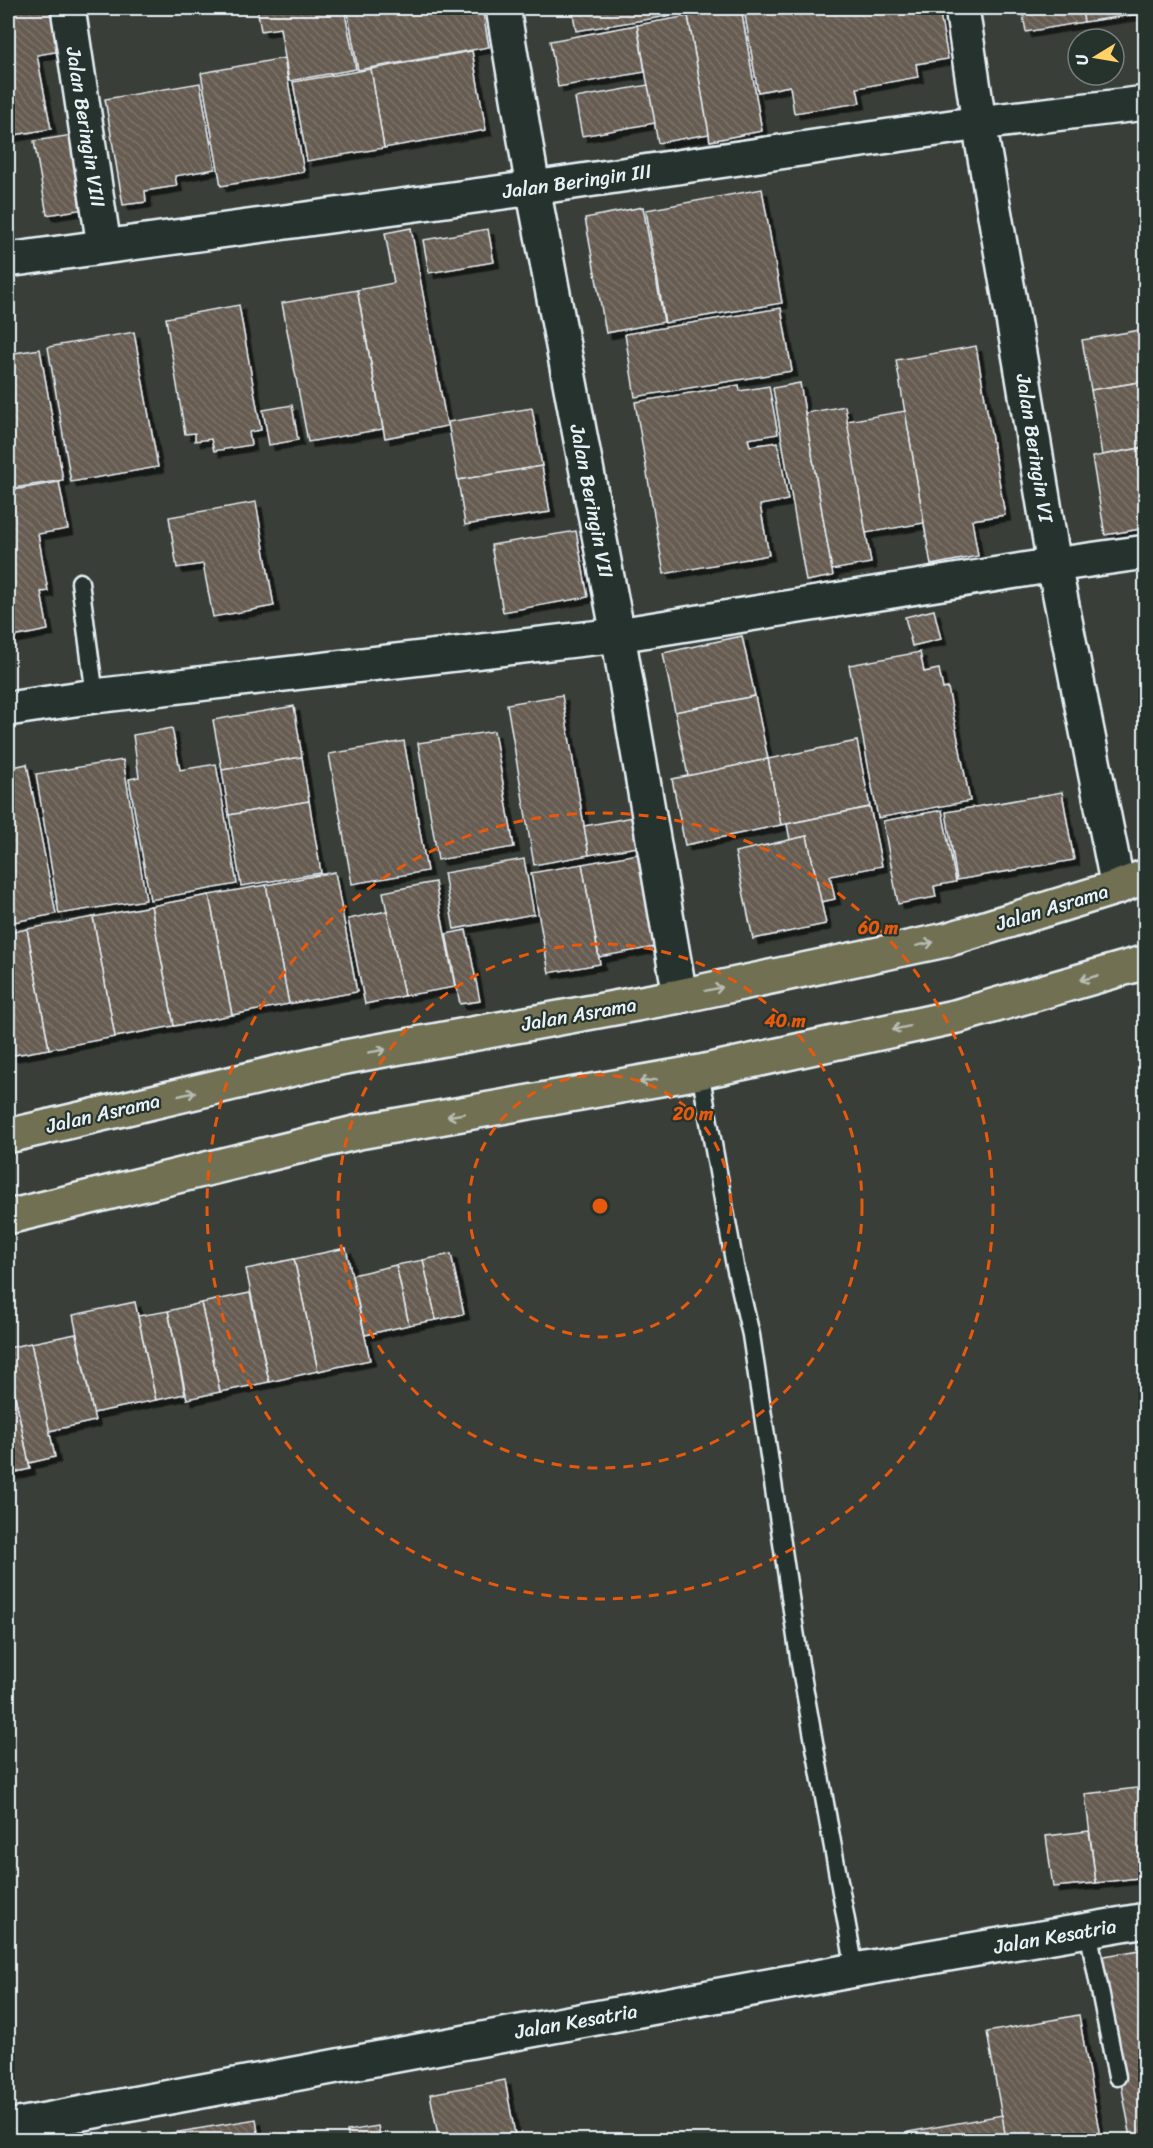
<svg xmlns="http://www.w3.org/2000/svg" width="1153" height="2148" viewBox="0 0 1153 2148" font-family="Sriracha,sans-serif">
	<style>
		.building { fill: url(#building-back-hatch); stroke: #e8f1f8; stroke-width: 1.5; filter: url(#shadow) }
		.lines { fill: none; stroke-linecap: round; stroke-linejoin: round }
		.lane-casing { stroke: #e8f1f8; stroke-width: 21 }
		.street-casing { stroke: #e8f1f8; stroke-width: 38 }
		.highway-casing { stroke: #e8f1f8; stroke-width: 38 }
		.lane { stroke: #26332d; stroke-width: 16 }
		.street { stroke: #26332d; stroke-width: 33 }
		.highway { stroke: #716f52; stroke-width: 33 }
		.oneway { stroke: #b8bdb6 }
		.ring { fill: none; stroke: #e8590c; stroke-width: 3; stroke-dasharray: 10 8 }
		.labels { text-anchor: middle; stroke-width: 4.5; stroke-linejoin: round; paint-order: stroke }
		.street-label { font-size: 20px; fill: #e8f1f8; stroke: #26332d }
		.centre { fill: #e8590c; stroke: #26332d; stroke-width: 3 }
		.ring-label { font-size: 18px; text-anchor: middle; font-weight: bold; fill: #e8590c; stroke: #26332d; stroke-width: 4.5; stroke-linejoin: round; paint-order: stroke }
	</style>
	<defs>
		<pattern id="building-back-hatch" width="6" height="6" patternUnits="userSpaceOnUse" patternTransform="scale(1.5)"><rect width="6" height="6" fill="#665b51"/><path d="M-1 5l2 2M0 0l6 6M5-1l2 2" fill="none" stroke="#7c736b"/></pattern>
		<filter id="shadow"><feDropShadow dx="5.5" dy="5.5" stdDeviation="0" flood-color="#0009"/></filter>
	</defs>
	<rect width="100%" height="100%" fill="#393f38"/>
	<filter id="ink" filterUnits="userSpaceOnUse"><feTurbulence type="fractalNoise" baseFrequency=".0167" numOctaves="2"/><feDisplacementMap in="SourceGraphic" scale="12" xChannelSelector="R" yChannelSelector="G"/><feConvolveMatrix kernelMatrix="1 2 1 2 8 2 1 2 1" color-interpolation-filters="sRGB"/></filter>
	<g filter="url(#ink)">
		<!-- building -->
		<g class="building">
			<polygon points="8,8 52,8 61,51 37,55 51,129 8,136"/>
			<polygon points="257,8 344,8 356,69 289,81 280,28 261,31"/>
			<polygon points="347,8 482,8 489,47 358,70"/>
			<polygon points="572,8 717,8 576,31"/>
			<polygon points="741,8 762,131 710,141 688,16"/>
			<polygon points="788,8 939,8 948,59 916,64 918,77 857,88 860,103 794,113 790,86 758,92 745,15"/>
			<polygon points="1022,8 1082,8 1084,22 1026,32"/>
			<polygon points="1082,8 1144,8 1145,13 1084,22"/>
			<polygon points="688,16 709,134 658,143 637,25"/>
			<polygon points="637,25 645,72 558,87 550,41"/>
			<polygon points="472,51 486,130 384,148 371,69"/>
			<polygon points="284,58 304,172 221,186 201,73"/>
			<polygon points="371,69 384,148 307,161 293,82"/>
			<polygon points="200,83 215,169 175,176 177,186 145,191 146,202 123,205 105,99"/>
			<polygon points="648,85 655,123 582,136 575,98"/>
			<polygon points="72,135 85,209 47,215 34,141"/>
			<polygon points="762,189 782,303 665,323 646,210"/>
			<polygon points="643,207 664,322 606,333 585,218"/>
			<polygon points="411,228 447,426 385,438 357,290 394,283 385,233"/>
			<polygon points="488,229 494,262 429,273 423,240"/>
			<polygon points="357,290 383,429 308,442 282,303"/>
			<polygon points="239,305 261,430 249,432 251,445 214,451 211,439 195,441 195,433 185,434 166,318"/>
			<polygon points="781,308 792,371 635,397 625,334"/>
			<polygon points="1146,329 1146,381 1091,390 1082,340"/>
			<polygon points="134,332 158,467 71,482 48,347"/>
			<polygon points="976,346 1005,515 972,520 978,556 931,565 896,360"/>
			<polygon points="40,349 63,480 8,489 8,354"/>
			<polygon points="1146,381 1146,447 1102,455 1091,390"/>
			<polygon points="800,383 833,576 806,581 773,388"/>
			<polygon points="739,385 740,391 769,386 778,434 748,439 750,446 778,442 788,500 760,505 769,555 664,574 635,402"/>
			<polygon points="292,405 298,440 269,445 263,410"/>
			<polygon points="845,406 871,563 832,570 805,413"/>
			<polygon points="532,408 542,466 458,480 448,422"/>
			<polygon points="905,411 924,523 866,533 847,421"/>
			<polygon points="1146,447 1146,528 1105,535 1092,457"/>
			<polygon points="542,466 550,512 465,525 458,480"/>
			<polygon points="59,482 68,529 38,534 48,591 41,592 48,630 8,638 8,491"/>
			<polygon points="256,502 274,606 213,617 203,564 177,568 169,517"/>
			<polygon points="576,531 588,597 503,612 491,545"/>
			<polygon points="934,610 941,639 912,646 905,617"/>
			<polygon points="742,636 755,696 675,712 663,653"/>
			<polygon points="920,652 924,672 939,669 943,689 948,688 970,801 878,818 849,665"/>
			<polygon points="562,695 589,855 534,865 507,704"/>
			<polygon points="755,696 768,759 688,776 675,712"/>
			<polygon points="294,706 302,757 222,770 213,720"/>
			<polygon points="172,728 180,770 216,764 237,884 150,900 129,779 139,777 133,735"/>
			<polygon points="494,731 514,847 438,860 418,743"/>
			<polygon points="404,741 427,871 352,884 329,754"/>
			<polygon points="857,741 870,807 781,825 768,759"/>
			<polygon points="302,757 309,801 229,815 222,770"/>
			<polygon points="768,759 781,825 685,845 672,779"/>
			<polygon points="123,760 146,900 59,914 36,774"/>
			<polygon points="27,764 56,914 8,923 8,768"/>
			<polygon points="1062,792 1074,860 957,880 946,812"/>
			<polygon points="309,801 321,873 241,886 229,815"/>
			<polygon points="870,807 882,866 830,876 835,899 821,902 807,836 790,840 787,824"/>
			<polygon points="942,810 956,882 934,886 936,897 898,904 883,821"/>
			<polygon points="633,817 638,847 589,855 584,826"/>
			<polygon points="807,836 826,924 753,939 735,852"/>
			<polygon points="643,853 660,946 599,957 582,864"/>
			<polygon points="524,859 534,914 454,929 444,873"/>
			<polygon points="582,864 600,964 549,973 531,873"/>
			<polygon points="335,872 357,992 289,1004 266,885"/>
			<polygon points="435,882 455,987 404,996 383,892"/>
			<polygon points="266,885 289,1004 232,1015 209,895"/>
			<polygon points="209,895 232,1015 174,1026 151,906"/>
			<polygon points="151,906 174,1026 115,1037 93,917"/>
			<polygon points="387,911 404,996 365,1004 348,919"/>
			<polygon points="93,917 115,1037 49,1049 27,929"/>
			<polygon points="27,929 49,1049 8,1056 8,933"/>
			<polygon points="466,930 480,1001 460,1004 446,934"/>
			<polygon points="346,1248 370,1360 318,1371 294,1259"/>
			<polygon points="451,1254 464,1314 436,1320 423,1260"/>
			<polygon points="294,1259 318,1371 269,1382 246,1269"/>
			<polygon points="423,1260 436,1320 409,1325 396,1265"/>
			<polygon points="396,1265 409,1325 365,1335 352,1275"/>
			<polygon points="250,1293 269,1382 220,1392 201,1303"/>
			<polygon points="135,1302 156,1400 93,1413 73,1315"/>
			<polygon points="201,1303 220,1392 187,1399 168,1311"/>
			<polygon points="168,1311 185,1394 156,1400 138,1316"/>
			<polygon points="76,1334 95,1421 49,1431 31,1343"/>
			<polygon points="31,1343 55,1457 29,1463 8,1362 8,1348"/>
			<polygon points="8,1362 30,1469 8,1474"/>
			<polygon points="1146,1787 1146,1877 1096,1883 1085,1794"/>
			<polygon points="1089,1831 1096,1883 1053,1887 1046,1836"/>
			<polygon points="1146,1949 1146,2135 1131,2138 1098,1957"/>
			<polygon points="1079,2015 1100,2137 1078,2140 1006,2140 987,2032"/>
			<polygon points="505,2080 516,2140 439,2140 430,2094"/>
			<polygon points="1002,2115 1006,2140 910,2140 908,2132"/>
			<polygon points="256,2119 259,2140 131,2140"/>
			<polygon points="378,2126 381,2140 349,2140 347,2131"/>
			<polygon points="612,2135 613,2140 580,2140"/>
		</g>
		<g class="lines">
			<!-- lane casing -->
			<g class="lane-casing">
				<g id="lane">
					<polyline points="80,582 95,696"/>
					<polyline points="700,1072 735,1266 751,1335 800,1664 855,1970"/>
					<polyline points="1088,1930 1117,2077"/>
				</g>
			</g>
			<!-- street casing -->
			<g class="street-casing">
				<g id="street">
					<polyline points="68,8 104,246"/>
					<polyline points="503,8 533,188 618,635 680,996"/>
					<polyline points="962,8 979,123 1021,365 1054,565 1118,887"/>
					<polyline points="8,260 533,188 979,123 1146,103"/>
					<polyline points="8,709 95,696 618,635 1054,565 1146,552"/>
					<polyline points="8,2127 855,1970 1146,1920"/>
				</g>
			</g>
			<!-- highway casing -->
			<g class="highway-casing">
				<g id="highway">
					<polyline points="8,1136 340,1058 680,996 946,940 1118,887 1146,876"/>
					<polyline points="8,1217 359,1132 700,1072 958,1016 1146,962"/>
				</g>
			</g>
			<!-- lane -->
			<use href="#lane" class="lane"/>
			<!-- street -->
			<use href="#street" class="street"/>
			<!-- highway -->
			<use href="#highway" class="highway"/>
		</g>
		<!-- one-way arrows -->
		<defs><path id="oneway-shaft" d="M-6 0H5M1.5-3L5.5 0L1.5 3" fill="none" stroke-width="1.6" stroke-linecap="round" stroke-linejoin="round" transform="scale(1.5)"/></defs>
		<g class="oneway">
			<use href="#oneway-shaft" transform="translate(925 944) rotate(-12)"/>
			<use href="#oneway-shaft" transform="translate(1089 978) rotate(164)"/>
			<use href="#oneway-shaft" transform="translate(714 989) rotate(-12)"/>
			<use href="#oneway-shaft" transform="translate(901 1028) rotate(168)"/>
			<use href="#oneway-shaft" transform="translate(377 1051) rotate(-10)"/>
			<use href="#oneway-shaft" transform="translate(648 1081) rotate(170)"/>
			<use href="#oneway-shaft" transform="translate(187 1094) rotate(-13)"/>
			<use href="#oneway-shaft" transform="translate(456 1115) rotate(170)"/>
		</g>
	</g>
	<!-- distance rings -->
	<g class="ring">
		<circle cx="600" cy="1206" r="131"/>
		<circle cx="600" cy="1206" r="262"/>
		<circle cx="600" cy="1206" r="393"/>
	</g>
	<g class="labels">
		<!-- street labels -->
		<g class="street-label">
			<text transform="translate(86 127) rotate(81)" y="7">Jalan Beringin VIII</text>
			<text transform="translate(577 181) rotate(-8)" y="7">Jalan Beringin III</text>
			<text transform="translate(1035 448) rotate(81)" y="7">Jalan Beringin VI</text>
			<text transform="translate(592 501) rotate(79)" y="7">Jalan Beringin VII</text>
			<text transform="translate(1052 907) rotate(-17)" y="7">Jalan Asrama</text>
			<text transform="translate(579 1014) rotate(-10)" y="7">Jalan Asrama</text>
			<text transform="translate(103 1113) rotate(-13)" y="7">Jalan Asrama</text>
			<text transform="translate(1055 1936) rotate(-10)" y="7">Jalan Kesatria</text>
			<text transform="translate(576 2021) rotate(-10)" y="7">Jalan Kesatria</text>
		</g>
	</g>
	<circle cx="600" cy="1206" r="9" class="centre"/>
	<g class="ring-label">
		<text x="878" y="934">60 m</text>
		<text x="785" y="1027">40 m</text>
		<text x="693" y="1120">20 m</text>
	</g>
	<!-- margin -->
	<rect width="1153" height="2148" fill="none" stroke="#26332d" stroke-width="30"/>
	<rect x="15" y="15" width="1123" height="2118" fill="none" stroke="#e8f1f8" stroke-width="2" filter="url(#ink)"/>
	<!-- north arrow -->
	<g transform="translate(1096 57) rotate(259)"><circle r="28" fill="#26332d" stroke="#747f7e" stroke-width="1.5"/>
	<path d="M0-4.5L10 22L0 15L-10 22Z" fill="#ffd166"/>
	<text y="-9" font-size="16" font-weight="bold" text-anchor="middle" fill="#e8f1f8">U</text>
	</g>
</svg>
